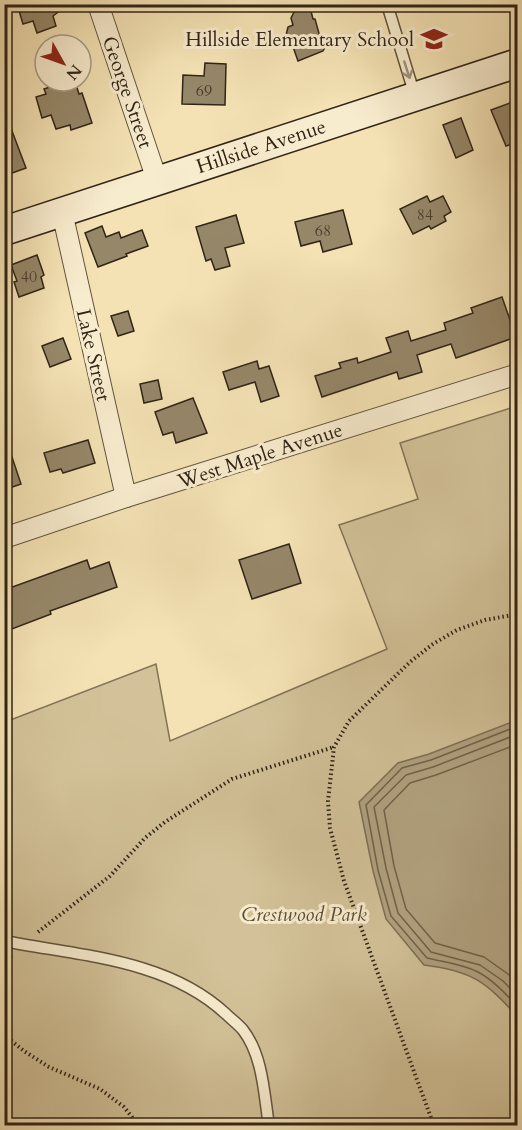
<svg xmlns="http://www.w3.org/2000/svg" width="522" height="1130" viewBox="0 0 522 1130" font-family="Cardo,serif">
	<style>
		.green { fill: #d3c299; stroke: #827358; stroke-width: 1.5 }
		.water { fill: #b1a17f; stroke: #7d6f55; stroke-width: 1.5 }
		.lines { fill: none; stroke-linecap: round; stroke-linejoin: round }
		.shore { stroke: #70624b; stroke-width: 1.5 }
		.building { fill: #968769; stroke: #302417; stroke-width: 1.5 }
		.service-casing { stroke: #61543e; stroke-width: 13 }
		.minor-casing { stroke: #61543e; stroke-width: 22 }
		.secondary-casing { stroke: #302417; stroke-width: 31 }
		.path { stroke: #302417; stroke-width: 4; stroke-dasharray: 1.5 3; stroke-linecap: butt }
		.service { stroke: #f8ecce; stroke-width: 10 }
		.minor { stroke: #f8ecce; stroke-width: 20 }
		.secondary { stroke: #f8ecce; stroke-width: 28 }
		.oneway { stroke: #9e927c }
		.labels { text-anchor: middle; stroke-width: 6; stroke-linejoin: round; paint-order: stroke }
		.number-label { font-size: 16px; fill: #4a3d2c }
		.poi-label { font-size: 20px; fill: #302417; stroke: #f8ecce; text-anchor: end }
		.street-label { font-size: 20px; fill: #302417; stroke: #f8ecce }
		.park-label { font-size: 20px; font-style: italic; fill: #594c38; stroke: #f8ecce }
	</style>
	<rect width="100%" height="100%" fill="#f4e2b4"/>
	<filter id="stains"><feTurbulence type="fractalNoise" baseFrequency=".00333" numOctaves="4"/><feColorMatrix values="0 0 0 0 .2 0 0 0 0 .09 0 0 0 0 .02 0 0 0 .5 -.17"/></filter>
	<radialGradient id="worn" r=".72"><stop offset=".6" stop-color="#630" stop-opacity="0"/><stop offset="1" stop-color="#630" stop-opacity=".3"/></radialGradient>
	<!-- green -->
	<polygon class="green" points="517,406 517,1125 5,1126 5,722 156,664 170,741 387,649 339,525 418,499 400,443"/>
	<!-- water -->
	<path class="water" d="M517,720H518L517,1016C485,981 472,971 424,965L386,919L373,871L359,802L398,763L429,754Z"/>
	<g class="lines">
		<!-- shore -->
		<g class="shore">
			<path d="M518,726L431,760L402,768L366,805L378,870L391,916L427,958C443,962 462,964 478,972C493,980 506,994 518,1007"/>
			<polyline points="518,734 433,767 406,775 374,807 386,868 398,913 431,952 480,965 503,981 518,996"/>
			<polyline points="518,744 436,775 410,783 384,810 394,866 406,909 435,943 484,957 508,974 518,983"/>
		</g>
	</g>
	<!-- building -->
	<g class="building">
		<polygon points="17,4 69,4 53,16 56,26 37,33 33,21 23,24"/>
		<polygon points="305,8 311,11 313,19 315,19 320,37 326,45 323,51 298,61 291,41 285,39 288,27 293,25 291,18 294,12"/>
		<polygon points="205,63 226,64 225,105 182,104 183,75 204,76"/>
		<polygon points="51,81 75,81 79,94 82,93 92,123 71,130 70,125 56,129 51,115 42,118 36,97 46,94 44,89 53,86"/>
		<polygon points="510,103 518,122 518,142 506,146 491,110"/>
		<polygon points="6,115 26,168 4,176 4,116"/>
		<polygon points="461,118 473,150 456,158 443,125"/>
		<polygon points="427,196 430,202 443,196 451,212 444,216 446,221 431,229 429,226 413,234 400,209"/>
		<polygon points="343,210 352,244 323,252 320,241 301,246 295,222"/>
		<polygon points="236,215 244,243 225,248 230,266 215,270 211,259 206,261 196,227"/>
		<polygon points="102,226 106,237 119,232 121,238 142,230 148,246 126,254 127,256 98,267 85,233"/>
		<polygon points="37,255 44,275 41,277 44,288 19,297 14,282 17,281 11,265"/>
		<polygon points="502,297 516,337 456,358 451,344 417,355 422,372 399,379 397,372 322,397 315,376 341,368 339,363 357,358 358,363 391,352 386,338 408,331 411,341 446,330 444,323 473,313 471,308"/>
		<polygon points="128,311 134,331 118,336 111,316"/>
		<polygon points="63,338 71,359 50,367 42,346"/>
		<polygon points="257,361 259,369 269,366 279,396 261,402 255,382 229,390 223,372"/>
		<polygon points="158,380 162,399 144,403 140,384"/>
		<polygon points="193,398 207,433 176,443 173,432 163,435 155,412"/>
		<polygon points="88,440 95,463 63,473 61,469 50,472 44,453"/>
		<polygon points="7,442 21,484 4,490 4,443"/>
		<polygon points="289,544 301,583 252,599 239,560"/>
		<polygon points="87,560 90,569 109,562 117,587 50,611 51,614 4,632 4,590"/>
	</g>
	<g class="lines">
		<!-- service casing -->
		<g class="service-casing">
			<g id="service">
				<polyline points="387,4 415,96"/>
				<path d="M4,941C80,956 167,959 226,1014C231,1019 238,1024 243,1030C263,1056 264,1094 269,1126"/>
			</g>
		</g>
		<!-- minor casing -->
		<g class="minor-casing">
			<g id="minor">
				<polyline points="98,4 157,180"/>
				<polyline points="62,212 126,497"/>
				<polyline points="4,538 126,497 518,374"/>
			</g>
		</g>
		<!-- secondary casing -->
		<g class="secondary-casing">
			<polyline id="secondary" points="4,231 518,63"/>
		</g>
		<!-- path -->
		<g class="path">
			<polyline points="38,932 110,876 145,838 165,822 232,779 334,747"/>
			<polyline points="4,963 12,955"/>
			<polyline points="4,1035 24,1051 49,1067 100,1089 124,1107 139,1126"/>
			<polyline points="434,1126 344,881 330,828 328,801 334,747 349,721 410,662 433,644 457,630 485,620 518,614"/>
		</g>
		<!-- service -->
		<use href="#service" class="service"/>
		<!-- minor -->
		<use href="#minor" class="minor"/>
		<!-- secondary -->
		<use href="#secondary" class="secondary"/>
	</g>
	<!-- one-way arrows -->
	<defs><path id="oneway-shaft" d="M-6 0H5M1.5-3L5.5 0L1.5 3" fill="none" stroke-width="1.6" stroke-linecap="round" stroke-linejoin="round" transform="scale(1.5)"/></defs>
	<use class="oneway" href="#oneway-shaft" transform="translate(407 70) rotate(72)"/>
	<!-- icons -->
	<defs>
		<g id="school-bare" transform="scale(2.07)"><path d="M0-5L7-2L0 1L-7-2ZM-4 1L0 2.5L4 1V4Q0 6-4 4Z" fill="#8f2418" stroke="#f8ecce" stroke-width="2.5" paint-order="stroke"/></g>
	</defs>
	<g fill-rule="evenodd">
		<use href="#school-bare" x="434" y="39"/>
	</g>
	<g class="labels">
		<!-- number labels -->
		<g class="number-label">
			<text x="204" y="96">69</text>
			<text x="425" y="220">84</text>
			<text x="323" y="236">68</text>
			<text x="29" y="282">40</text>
		</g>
		<!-- poi labels -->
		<g class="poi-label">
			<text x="414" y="46">Hillside Elementary School</text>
		</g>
		<!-- street labels -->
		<g class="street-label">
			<text transform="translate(128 92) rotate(71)" y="7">George Street</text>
			<text transform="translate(261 146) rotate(-18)" y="7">Hillside Avenue</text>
			<text transform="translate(94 355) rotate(77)" y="7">Lake Street</text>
			<text transform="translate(260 455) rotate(-18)" y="7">West Maple Avenue</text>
		</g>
		<!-- park labels -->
		<g class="park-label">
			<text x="304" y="921">Crestwood Park</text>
		</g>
	</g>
	<!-- margin -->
	<rect width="522" height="1130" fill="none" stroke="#f4e2b4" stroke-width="24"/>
	<rect x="6" y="6" width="510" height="1118" fill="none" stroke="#302417" stroke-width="3"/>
	<rect x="12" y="12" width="498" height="1106" fill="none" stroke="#302417" stroke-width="1.5"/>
	<!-- north arrow -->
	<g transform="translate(63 63) rotate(130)"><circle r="28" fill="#f8ecce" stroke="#a89c85" stroke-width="1.5"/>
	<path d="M0-4.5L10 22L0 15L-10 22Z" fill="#8f2418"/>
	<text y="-9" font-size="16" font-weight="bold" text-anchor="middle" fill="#302417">N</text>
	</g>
	<rect width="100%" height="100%" filter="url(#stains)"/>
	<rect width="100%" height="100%" fill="url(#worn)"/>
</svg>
